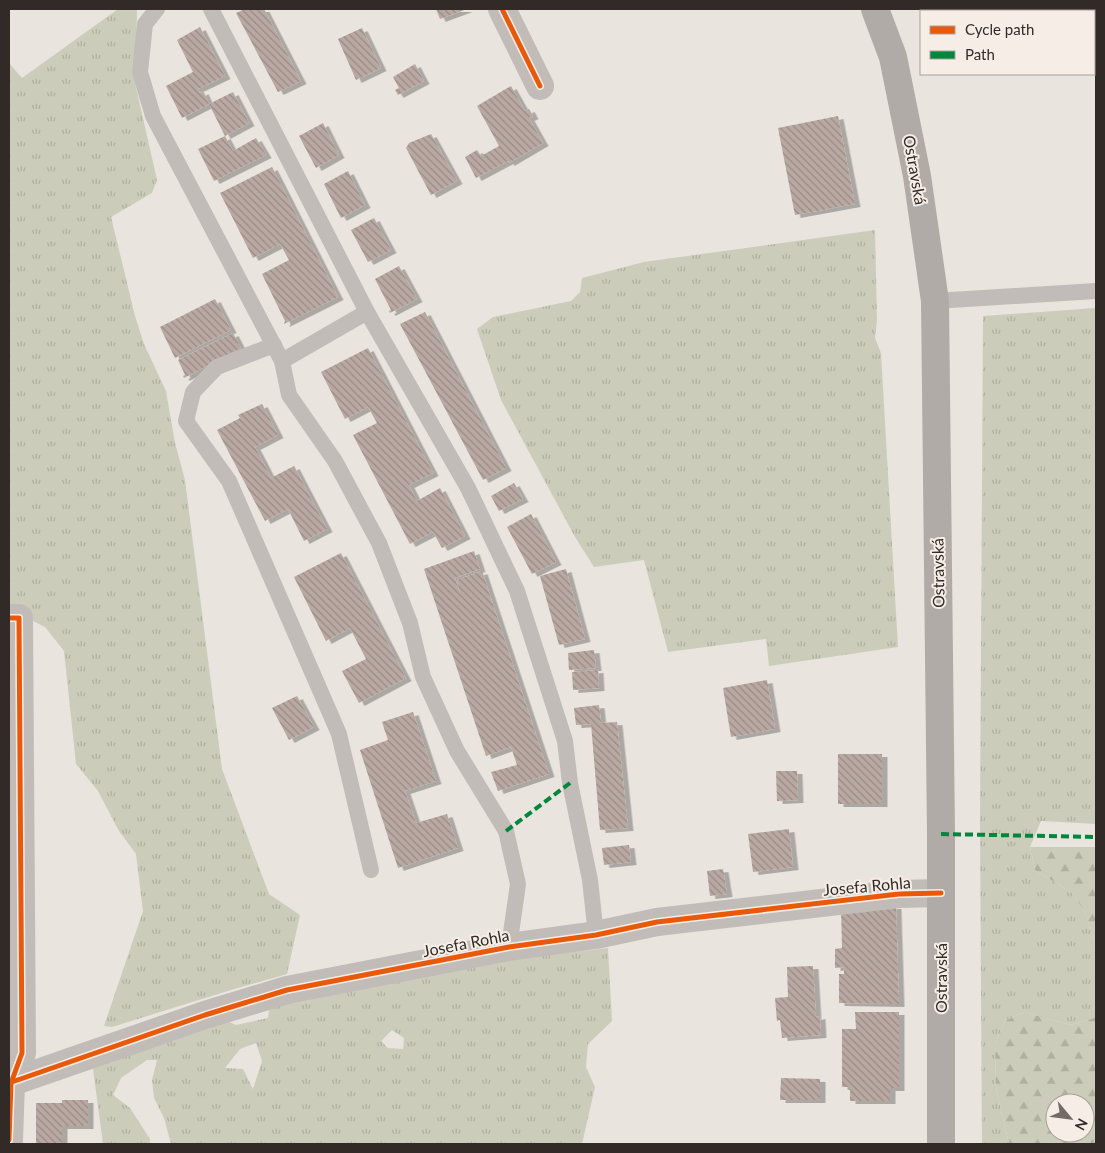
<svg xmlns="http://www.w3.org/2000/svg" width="1105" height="1153" viewBox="0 0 1105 1153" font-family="Lato,sans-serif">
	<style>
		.grass { fill: url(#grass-tufts); fill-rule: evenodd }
		.forest { fill: url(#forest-firs); fill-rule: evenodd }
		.building { fill: url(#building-back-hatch); filter: url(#shadow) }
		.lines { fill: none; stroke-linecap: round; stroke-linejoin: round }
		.service { stroke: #c2bcb8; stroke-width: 16 }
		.minor { stroke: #c2bcb8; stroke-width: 28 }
		.primary { stroke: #b1aba7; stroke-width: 28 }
		.quiet { stroke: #00873e; stroke-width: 4; stroke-dasharray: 8 4; stroke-linecap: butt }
		.cycleway-casing { stroke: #f6eee6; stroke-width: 8 }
		.cycleway { stroke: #e8590c; stroke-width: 5 }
		.labels { text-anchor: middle; stroke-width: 4; stroke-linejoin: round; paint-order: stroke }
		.street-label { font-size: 16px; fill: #322a27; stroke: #f6eee6 }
	</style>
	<defs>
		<pattern id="grass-tufts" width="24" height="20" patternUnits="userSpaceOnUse" patternTransform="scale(1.25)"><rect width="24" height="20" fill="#cbcdba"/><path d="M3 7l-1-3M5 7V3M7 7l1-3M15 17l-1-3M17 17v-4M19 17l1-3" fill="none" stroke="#afb0a0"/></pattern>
		<pattern id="forest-firs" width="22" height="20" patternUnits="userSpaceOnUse" patternTransform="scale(1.25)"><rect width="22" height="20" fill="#cbcdba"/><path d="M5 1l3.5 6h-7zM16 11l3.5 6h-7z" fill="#afb0a0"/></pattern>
		<pattern id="building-back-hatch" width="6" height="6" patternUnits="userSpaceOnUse" patternTransform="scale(1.25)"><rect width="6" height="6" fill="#baa9a3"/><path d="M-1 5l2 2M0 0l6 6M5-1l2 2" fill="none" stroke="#988a85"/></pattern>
		<filter id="shadow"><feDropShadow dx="5.5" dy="3" stdDeviation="0" flood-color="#0004"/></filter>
	</defs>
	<rect width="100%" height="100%" fill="#e9e4de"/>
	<!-- grass -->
	<g class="grass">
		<polygon points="118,9 137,9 136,56 133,74 157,180 152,193 111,217 135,316 144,344 166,391 175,443 185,480 222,769 269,894 300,915 287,974 231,990 112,1027 104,1026 143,911 136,854 119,831 98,791 76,764 64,651 45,627 27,618 9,615 9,63 22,78"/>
		<polygon points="875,230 877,320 875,338 881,353 898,647 769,666 766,639 668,652 644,560 594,567 575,537 501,400 477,329 493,317 571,301 580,292 582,278 644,262"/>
		<polygon points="1096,308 1096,824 1041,821 1030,847 1035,870 1072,893 1085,912 1096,947 1096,1014 1094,1018 1070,1025 1024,1012 1005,1021 995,1044 996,1088 1009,1144 982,1144 980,823 983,316"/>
		<path d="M608,948L612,1021L588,1044L586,1067L595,1087L582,1144H171L164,1118L154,1098L152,1080L157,1060H147L121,1078L113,1095L130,1108L150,1139V1144H103L93,1069L129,1050L220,1018L236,1025L268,1018L270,1004L492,961ZM392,1030L404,1038L403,1049L388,1048L381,1041ZM256,1043L262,1061L253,1089L243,1069L225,1068L240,1049Z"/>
	</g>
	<!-- forest -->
	<g class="forest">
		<polygon points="1030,847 1096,847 1096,947 1085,912 1072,893 1035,870"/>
		<path d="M1024,1012L1070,1025L1094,1018L1096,1014V1144H1009L996,1088L995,1044L1005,1021ZM1055,1103H1085V1133H1055Z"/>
	</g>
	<!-- building -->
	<g class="building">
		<polygon points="245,9 264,9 301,81 278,92 236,13"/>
		<polygon points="436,9 467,9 440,19"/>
		<polygon points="200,27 225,76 198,89 200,93 203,91 209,104 182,118 166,86 193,72 177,40"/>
		<polygon points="362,28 381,68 356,80 338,39"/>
		<polygon points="415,64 424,81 398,95 395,90 399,88 393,77"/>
		<polygon points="511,86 525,111 529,109 533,116 529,118 543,143 509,163 508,161 476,178 465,157 477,150 481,156 499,146 477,106"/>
		<polygon points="233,92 249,123 225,136 209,104"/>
		<polygon points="838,116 855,204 795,215 778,128"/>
		<polygon points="323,123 339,155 316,168 299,136"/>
		<polygon points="431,134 457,181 431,195 406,148 409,143"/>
		<polygon points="225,136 233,151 256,138 266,155 214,181 198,149"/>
		<polygon points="272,167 338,297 284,324 285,321 262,274 289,260 280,244 253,258 220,193"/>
		<polygon points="348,171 365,205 341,218 324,184"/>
		<polygon points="374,218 391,250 368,262 351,230"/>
		<polygon points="399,266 417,299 390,313 389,311 391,310 375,279"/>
		<polygon points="215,299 231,330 175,358 160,327"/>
		<polygon points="425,312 506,468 483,480 400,324"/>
		<polygon points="233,333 241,348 184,378 183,376 185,375 178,360"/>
		<polygon points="368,348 433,473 409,485 417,501 440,488 465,536 442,548 433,532 410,544 353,435 377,423 368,407 345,419 321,372"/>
		<polygon points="262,404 278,435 255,447 263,462 271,478 294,466 327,529 304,541 288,509 265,521 217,430 240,418 238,415"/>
		<polygon points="514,483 523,499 499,511 491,496"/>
		<polygon points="531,514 556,562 532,574 507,527"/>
		<polygon points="474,551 480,569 455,578 460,594 457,580 482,571 549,774 498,791 491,772 517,765 511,747 486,756 424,569"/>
		<polygon points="341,553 406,678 359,703 342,671 366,659 350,628 326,641 294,577"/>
		<polygon points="566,569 585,639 559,645 540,576"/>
		<polygon points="594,650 596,668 569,670 568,653"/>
		<polygon points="598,670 599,688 573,690 572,672"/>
		<polygon points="767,680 775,729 731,737 723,688"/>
		<polygon points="297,696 314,727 289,740 272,708"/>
		<polygon points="599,705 601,723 617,722 628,828 600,830 591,724 576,725 574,708"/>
		<polygon points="413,712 436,781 405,791 416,823 447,814 458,848 398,868 360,750 388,740 382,722"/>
		<rect x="838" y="754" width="44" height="50"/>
		<polygon points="776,771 797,771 798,800 777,801"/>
		<polygon points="789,829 793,867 753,872 748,834"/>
		<polygon points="629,845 631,862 604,865 602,848"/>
		<polygon points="723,869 727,894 710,896 707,871"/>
		<polygon points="896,906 899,1004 839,1003 839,974 844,974 844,967 835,968 835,949 842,948 841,907"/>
		<polygon points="813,966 816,1017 820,1016 821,1035 782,1038 780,1020 777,1021 775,998 788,997 787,967"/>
		<polygon points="855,1012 899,1012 899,1088 890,1088 890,1101 850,1101 850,1087 842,1087 842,1029 856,1029"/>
		<polygon points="781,1078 820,1079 820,1100 780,1100"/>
		<polygon points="62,1100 88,1100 88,1126 62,1126 62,1144 36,1144 36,1103 62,1103"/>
	</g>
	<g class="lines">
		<!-- service -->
		<g class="service">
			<polyline points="157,9 145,24 140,72 153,116 282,361 289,395 335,461 379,543 410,623 423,677 457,751 506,831 518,884 509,947"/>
			<polyline points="211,9 367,312 468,488 517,591 565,741 570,783 590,880 596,935"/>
			<polyline points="935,301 1096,291"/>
			<polyline points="274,345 217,367 193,392 186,421 229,481 339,734 371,870"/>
			<polyline points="282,361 367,312"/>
		</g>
		<!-- minor -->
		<g class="minor">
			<polyline points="502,9 540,86"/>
			<polyline points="9,618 19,618 22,1053 11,1083 9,1140"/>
			<polyline points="9,1083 205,1015 287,990 509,947 596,935 657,922 899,894 941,893"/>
		</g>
		<!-- primary -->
		<polyline class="primary" points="875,9 893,57 917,176 935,301 941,834 941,1144"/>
		<!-- quiet -->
		<g class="quiet">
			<polyline points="506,831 570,783"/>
			<polyline points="941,834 1096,837"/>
		</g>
		<!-- cycleway casing -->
		<g class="cycleway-casing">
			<g id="cycleway">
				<polyline points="502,9 540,86"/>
				<polyline points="9,618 19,618 22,1053 11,1083 9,1140"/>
				<polyline points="9,1083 205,1015 287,990 509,947 596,935 657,922 899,894 941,893"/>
			</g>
		</g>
		<!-- cycleway -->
		<use href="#cycleway" class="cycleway"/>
	</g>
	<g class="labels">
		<!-- street labels -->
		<g class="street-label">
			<text transform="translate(915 170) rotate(80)" y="6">Ostravská</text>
			<text transform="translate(938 573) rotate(-91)" y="6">Ostravská</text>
			<text transform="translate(867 886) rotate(-5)" y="6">Josefa Rohla</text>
			<text transform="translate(466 943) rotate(-11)" y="6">Josefa Rohla</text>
			<text transform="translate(941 978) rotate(-90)" y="6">Ostravská</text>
		</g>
	</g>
	<!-- border -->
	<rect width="1105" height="1153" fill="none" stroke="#322a27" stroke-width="20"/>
	<!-- legend -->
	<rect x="920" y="10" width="175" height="65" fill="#f6eee6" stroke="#a8a09a"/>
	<rect x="930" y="26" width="25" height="8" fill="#e8590c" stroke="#a8a09a"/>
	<text x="965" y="35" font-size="15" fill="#322a27">Cycle path</text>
	<rect x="930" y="51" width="25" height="8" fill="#00873e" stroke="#a8a09a"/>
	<text x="965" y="60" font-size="15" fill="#322a27">Path</text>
	<!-- north arrow -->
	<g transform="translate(1070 1118) rotate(119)"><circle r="24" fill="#f6eee6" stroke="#a8a09a"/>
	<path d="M0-4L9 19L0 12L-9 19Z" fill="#726b67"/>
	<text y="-8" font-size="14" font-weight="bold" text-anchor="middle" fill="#322a27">N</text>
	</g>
</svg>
